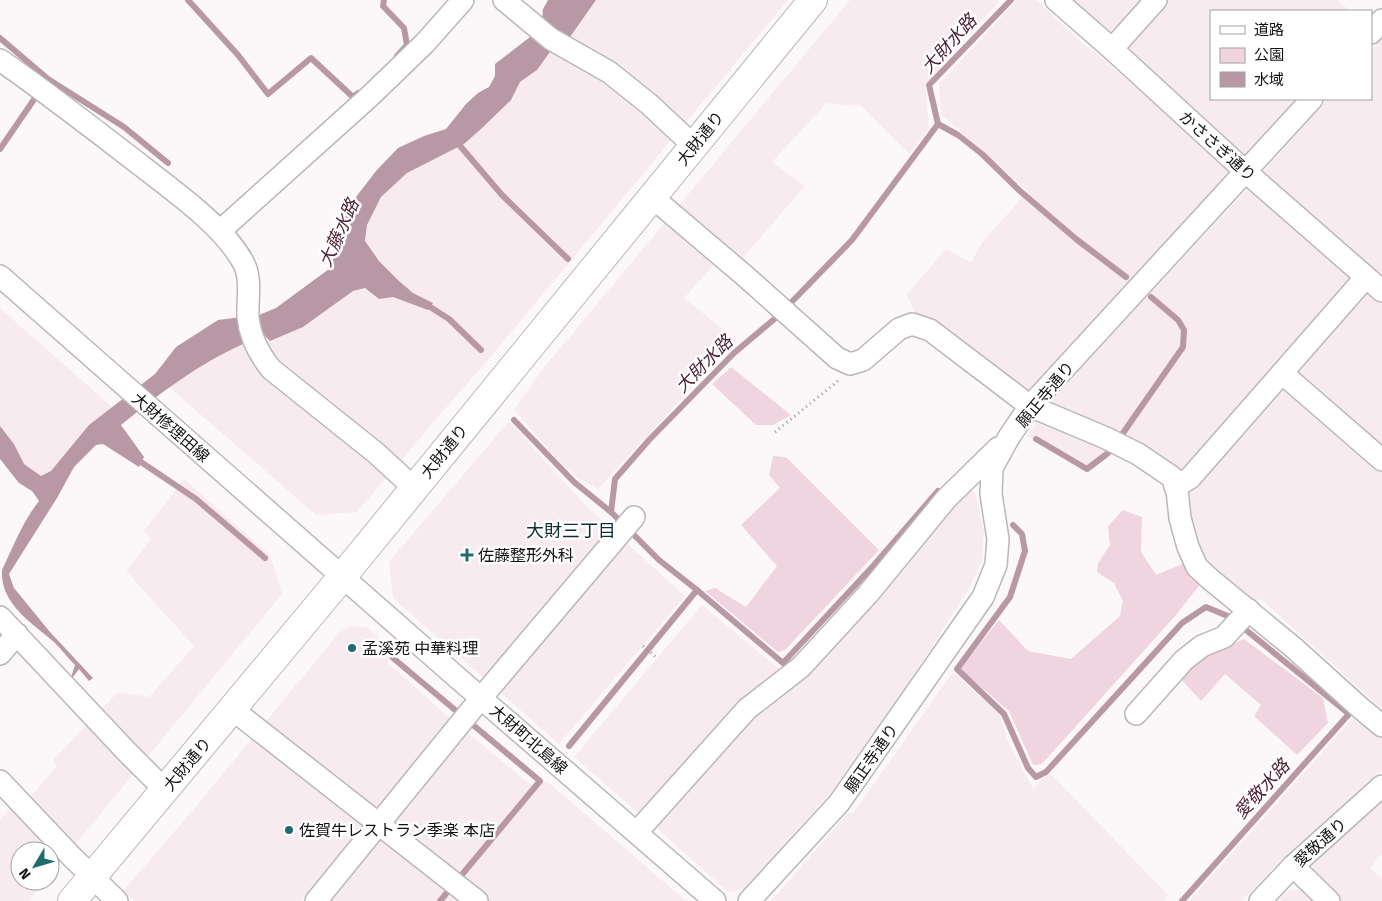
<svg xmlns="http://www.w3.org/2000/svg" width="1382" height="901" viewBox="0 0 1382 901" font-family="'Fira Sans','Noto Sans JP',sans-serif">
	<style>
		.built { fill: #f7ebf0 }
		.green { fill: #f0d4e0 }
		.water { fill: #b998a6 }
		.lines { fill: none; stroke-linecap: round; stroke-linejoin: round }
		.stream { stroke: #b998a6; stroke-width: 6 }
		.minor-casing { stroke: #bab7b8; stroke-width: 24 }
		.major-casing { stroke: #bab7b8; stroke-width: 30 }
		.path { stroke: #969394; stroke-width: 3; stroke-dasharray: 1 4; stroke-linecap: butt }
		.minor { stroke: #fff; stroke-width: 21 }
		.major { stroke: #fff; stroke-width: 28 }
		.poi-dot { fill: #1f6b6f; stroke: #fff; stroke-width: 2 }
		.labels { text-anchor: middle; stroke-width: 5; stroke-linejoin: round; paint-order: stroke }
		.street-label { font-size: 16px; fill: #131212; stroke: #fff }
		.poi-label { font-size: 16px; fill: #131212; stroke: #fff; text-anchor: start }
		.water-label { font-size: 18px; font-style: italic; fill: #4a1f35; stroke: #fff }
		.neighbourhood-label { font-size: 18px; fill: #0c3032; stroke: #fff }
	</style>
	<rect width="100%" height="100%" fill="#fcf8fa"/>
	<!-- built -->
	<g class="built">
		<polygon points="596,0 788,0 488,360 437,418 357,512 316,515 169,387 217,356 243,344 248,346 270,341 303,327 353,291 365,288 379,299 393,297 433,303 413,293 399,281 379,261 365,241 367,225 381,197 407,173 464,144 481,129 511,100 520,83 537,70 558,34 570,37"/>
		<polygon points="850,0 1000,0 925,85 929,129 909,154 861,106 827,103 772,162 805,186 734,268 720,258 684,298 736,340 598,489 579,479 554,456 514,410 542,370"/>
		<polygon points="1017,0 1036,0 1082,43 1107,62 1232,171 1026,395 993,366 931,319 915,315 907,294 946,249 971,263 981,244 1019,201 1026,190 941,114 939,84"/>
		<polygon points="1069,0 1337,0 1350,11 1211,11 1211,99 1296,99 1244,158"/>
		<polygon points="1382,38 1382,276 1263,172 1328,99 1371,99 1371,51"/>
		<polygon points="1250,186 1382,303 1382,709 1261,599 1235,607 1203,581 1165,480 1117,450 1088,472 1028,436 1048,406 1083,366"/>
		<polygon points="0,308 113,408 45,487 0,444"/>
		<polygon points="509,421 586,506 685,596 559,744 393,598 389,562"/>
		<polygon points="184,479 270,555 282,594 50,875 50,851 20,851 20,881 45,881 29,901 0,901 0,820 16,801 22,806 57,766 53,760 118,692 149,697 194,646 126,571 151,539 144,531"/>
		<polygon points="969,487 976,495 984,532 982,561 967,592 907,685 831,792 744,889 728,892 652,824"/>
		<polygon points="702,605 783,672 740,701 642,816 574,757"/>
		<polygon points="351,626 368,628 397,652 387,662 452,720 531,785 548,782 686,901 325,901 379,839 388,838 376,812 301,901 135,901 123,891 193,810 339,633"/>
		<polygon points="953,672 999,714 1009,744 1033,788 1050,773 1168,895 1163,901 771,901 848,813 853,813"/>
		<polygon points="1353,718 1362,725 1367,719 1382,732 1382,770 1274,867 1242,901 1189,901"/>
		<polygon points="1382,803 1382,853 1370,868 1382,879 1382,901 1336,901 1311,876 1314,862"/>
		<polygon points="1289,890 1301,890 1313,901 1278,901"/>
	</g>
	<!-- green -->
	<g class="green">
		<polygon points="731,367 791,415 773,425 756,425 712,384"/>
		<polygon points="773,456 786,457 879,550 785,650 778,652 705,591 715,588 746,607 777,566 741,525 780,488 769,475"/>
		<polygon points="1123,510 1142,517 1141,552 1156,575 1187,562 1203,581 1175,616 1042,764 1033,765 1009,711 960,669 999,620 1028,651 1071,659 1120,616 1123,601 1114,583 1097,572 1098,563 1110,545 1108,526"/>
		<polygon points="1244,639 1323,698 1328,723 1297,755 1254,716 1261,705 1225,674 1201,701 1180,678 1197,658"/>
	</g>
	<!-- water -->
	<path class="water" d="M548,0H596L570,37L557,34L552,49L537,70L520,82L511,100L481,129L464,144L407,173L381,197L367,225L365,241L379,261L399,281L413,293L433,303L428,310L393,297L379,299L365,288L353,291L303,327L270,341L263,334L244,339L243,344C198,364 159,394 121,425L144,457L139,467L103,444L96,445L74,467L57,498L9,574L14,588L50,632L93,678L89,681L79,669L70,681L75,665C68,658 61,649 54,642C32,623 0,604 2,570C13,547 23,521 39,501L32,491L19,483L0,459V426L14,444L24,464L41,476L51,471L89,425L155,374L176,347L218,320L259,315L276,308L329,269L337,250L339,226L356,197L376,171L398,148L424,136L446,129L466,104L478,93L489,87L495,76V64L530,37L542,22L543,9Z"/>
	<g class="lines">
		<!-- stream -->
		<g class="stream">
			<polyline points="188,0 238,55 268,94 311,58 353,97 358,93"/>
			<polyline points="384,0 383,6 404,28 407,45 397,56"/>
			<polyline points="0,38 48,79 0,149"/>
			<polyline points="48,79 124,127 168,163"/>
			<polyline points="938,124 958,135 982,154 1020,191 1076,239 1126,277"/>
			<polyline points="455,140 502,195 568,259"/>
			<polyline points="424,303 449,319 481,350"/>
			<polyline points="514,420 574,482 611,512"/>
			<polyline points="1123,433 1183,347 1184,330 1178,320 1151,297"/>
			<polyline points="1036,439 1087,469 1108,453"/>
			<polyline points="135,458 196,499 265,558"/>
			<polyline points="1013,525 1022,534 1025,551 1010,597 957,669 1004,714 1028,768 1036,777 1046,772 1182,623 1206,607 1230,617 1349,714 1182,901"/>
			<polyline points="697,590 783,663 874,565 938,491"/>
			<polyline points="393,658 540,781 440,901"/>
			<polyline points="569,746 697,590 659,560 611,512 615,479 649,440 734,353 778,316 852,240 938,124 929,85 1011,0"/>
		</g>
		<!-- minor casing -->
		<g class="minor-casing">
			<g id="minor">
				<polyline points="504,0 551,39 609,72 649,104 694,146"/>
				<polyline points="1056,0 1112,49 1246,172 1382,291"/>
				<polyline points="1371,33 1382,20"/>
				<polyline points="1112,49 1156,0"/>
				<path d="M0,60C49,94 96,131 143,167C176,193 225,227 244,264C252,280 247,300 248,317C250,337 259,354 271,369L376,453L414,488"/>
				<polyline points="652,197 745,276 837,358 850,364 863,360 899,329 912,324 930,330 1030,406 1106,438 1138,454 1172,477 1177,490 1180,518 1188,547 1197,567 1210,579 1294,648 1357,705 1382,726"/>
				<polyline points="220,231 369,97 425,43 463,0"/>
				<polyline points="0,276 452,673 715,901"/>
				<polyline points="1282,373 1382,460"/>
				<polyline points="1175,487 1190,478 1366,277"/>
				<polyline points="0,617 127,752 165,790"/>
				<polyline points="0,654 17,634"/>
				<polyline points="232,709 477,901"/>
				<polyline points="1136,714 1184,660 1202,646 1224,637 1249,610"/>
				<polyline points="0,781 71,856 117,901"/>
				<polyline points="637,832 747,709 801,667 868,594 946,499 998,448"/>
				<polyline points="1293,866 1329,901"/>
				<polyline points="316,901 481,698 634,517"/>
				<polyline points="749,901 839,803 983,597 996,565 998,539 991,494 992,468 1009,437 1030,406 1312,99"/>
				<polyline points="1260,901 1293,866 1382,786"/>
			</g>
		</g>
		<!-- major casing -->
		<g class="major-casing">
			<polyline id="major" points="72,901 342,577 813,0"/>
		</g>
		<!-- path -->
		<g class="path">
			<polyline points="775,432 838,381"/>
			<polyline points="643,646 658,659"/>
		</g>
		<!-- minor -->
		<use href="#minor" class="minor"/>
		<!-- major -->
		<use href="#major" class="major"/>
	</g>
	<!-- markers -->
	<g class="poi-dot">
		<path d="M464.5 547.5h5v5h5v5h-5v5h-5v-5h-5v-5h5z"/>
		<circle cx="352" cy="648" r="5"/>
		<circle cx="289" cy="830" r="5"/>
	</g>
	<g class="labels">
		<!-- street labels -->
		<g class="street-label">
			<text transform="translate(700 138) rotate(-51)" y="6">大財通り</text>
			<text transform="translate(1218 146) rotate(42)" y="6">かささぎ通り</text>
			<text transform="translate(1045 394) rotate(-50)" y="6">願正寺通り</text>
			<text transform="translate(171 427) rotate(41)" y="6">大財修理田線</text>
			<text transform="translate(444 451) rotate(-51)" y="6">大財通り</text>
			<text transform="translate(529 739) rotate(41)" y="6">大財町北島線</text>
			<text transform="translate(871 758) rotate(-55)" y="6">願正寺通り</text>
			<text transform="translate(187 764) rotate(-50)" y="6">大財通り</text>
			<text transform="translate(1320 842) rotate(-42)" y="6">愛敬通り</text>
		</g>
		<!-- poi labels -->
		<g class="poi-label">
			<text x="478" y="561">佐藤整形外科</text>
			<text x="362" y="654">孟溪苑 中華料理</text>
			<text x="299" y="836">佐賀牛レストラン季楽 本店</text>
		</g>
		<!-- water labels -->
		<g class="water-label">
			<text transform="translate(949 44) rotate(-48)" y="6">大財水路</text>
			<text transform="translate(339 233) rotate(-66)" y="6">大藤水路</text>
			<text transform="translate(704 364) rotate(-45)" y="6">大財水路</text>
			<text transform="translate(1262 789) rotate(-48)" y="6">愛敬水路</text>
		</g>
		<!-- neighbourhood labels -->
		<g class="neighbourhood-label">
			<text x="571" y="537">大財三丁目</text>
		</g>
	</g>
	<!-- legend -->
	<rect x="1210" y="10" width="162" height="90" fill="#ffffff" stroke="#a1a0a0"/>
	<rect x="1220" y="26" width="25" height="8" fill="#ffffff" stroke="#a1a0a0"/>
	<text x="1254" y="35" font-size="15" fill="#131212">道路</text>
	<rect x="1220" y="48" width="25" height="15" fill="#f0d4e0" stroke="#a1a0a0"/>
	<text x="1254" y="60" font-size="15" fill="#131212">公園</text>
	<rect x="1220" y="72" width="25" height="15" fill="#b998a6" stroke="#a1a0a0"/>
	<text x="1254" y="85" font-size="15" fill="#131212">水域</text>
	<!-- north arrow -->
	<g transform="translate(35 866) rotate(232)"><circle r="24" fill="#ffffff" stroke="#a1a0a0"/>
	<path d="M0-4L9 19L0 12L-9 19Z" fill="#1f6b6f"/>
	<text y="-8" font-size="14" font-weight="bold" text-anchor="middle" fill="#131212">N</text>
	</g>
</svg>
